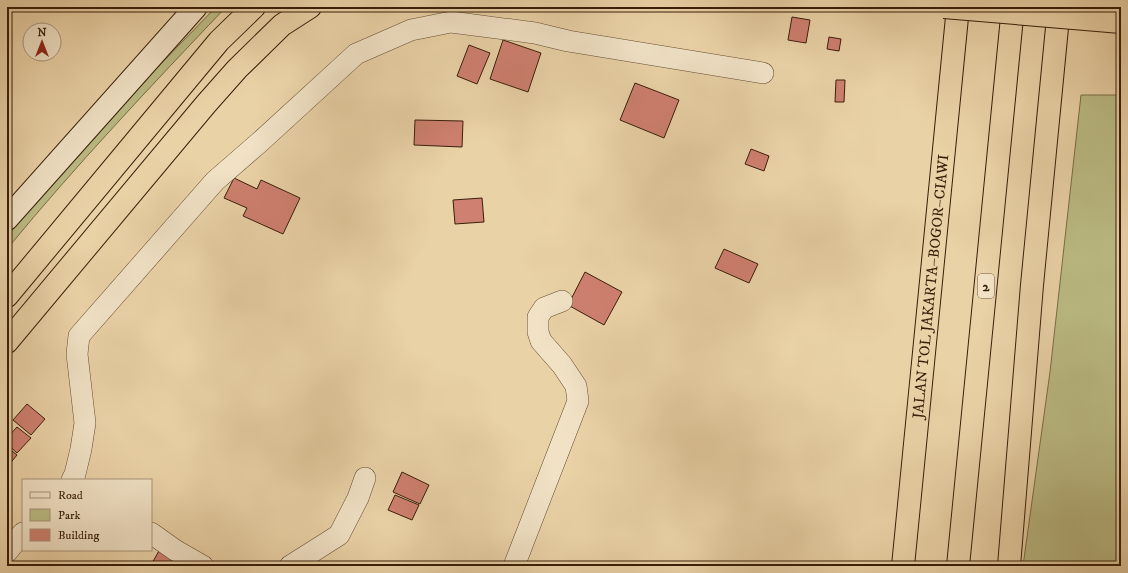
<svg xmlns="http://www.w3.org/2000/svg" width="1128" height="573" viewBox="0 0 1128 573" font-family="'IM FELL DW Pica',serif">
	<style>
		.green { fill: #bbbb84; stroke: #7a6c46 }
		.building { fill: #cf8070; stroke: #381e09 }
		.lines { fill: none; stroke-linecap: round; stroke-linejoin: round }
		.street-casing { stroke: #644b30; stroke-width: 22 }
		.secondary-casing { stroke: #381e09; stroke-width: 24 }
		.highway-casing { stroke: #381e09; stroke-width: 24 }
		.street { stroke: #f1e2c6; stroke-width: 21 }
		.secondary { stroke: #f1e2c6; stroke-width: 22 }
		.highway { stroke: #ead2a7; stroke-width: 22 }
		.highway-bridge-casing { stroke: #381e09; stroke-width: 24; stroke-linecap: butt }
		.highway-bridge { stroke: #ead2a7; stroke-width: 22 }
		.labels { text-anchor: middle; stroke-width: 3.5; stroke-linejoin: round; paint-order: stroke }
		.shield { fill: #f1e2c6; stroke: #705942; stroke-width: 1 }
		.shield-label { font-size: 14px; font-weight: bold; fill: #381e09 }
		.street-label { font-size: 15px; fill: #381e09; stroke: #f1e2c6 }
	</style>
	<rect width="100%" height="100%" fill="#ead2a7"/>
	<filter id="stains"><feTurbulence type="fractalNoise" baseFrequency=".005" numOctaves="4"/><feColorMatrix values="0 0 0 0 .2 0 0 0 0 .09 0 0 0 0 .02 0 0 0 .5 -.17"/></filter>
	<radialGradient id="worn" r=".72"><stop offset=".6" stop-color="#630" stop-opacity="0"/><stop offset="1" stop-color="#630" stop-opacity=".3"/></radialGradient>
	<!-- green -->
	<g class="green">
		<path d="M216,7H226C151,86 76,165 7,249V237L32,205L118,108Z"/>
		<polygon points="1081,95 1121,95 1121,566 1023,566 1050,372"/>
	</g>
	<!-- building -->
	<g class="building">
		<polygon points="792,17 810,20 806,43 788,40"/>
		<polygon points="829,37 841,39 839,51 827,49"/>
		<polygon points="503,40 541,53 528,92 490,79"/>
		<polygon points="469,45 490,53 477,84 457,76"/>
		<polygon points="836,80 845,80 844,102 835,102"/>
		<polygon points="635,83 679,100 664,138 620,120"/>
		<polygon points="415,120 463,121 462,147 414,145"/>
		<polygon points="751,149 769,156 764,171 745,164"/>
		<polygon points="234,178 257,189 261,180 300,198 283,234 243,216 247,208 224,198"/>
		<polygon points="482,198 484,222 455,224 453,200"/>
		<polygon points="724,249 758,264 749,283 715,268"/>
		<polygon points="585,272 622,292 604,325 568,305"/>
		<polygon points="27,404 45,419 31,435 13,420"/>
		<polygon points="17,427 31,438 17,453 7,444 7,438"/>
		<polygon points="7,447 17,455 8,466 7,465"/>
		<polygon points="402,472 429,485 420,504 393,492"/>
		<polygon points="395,495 419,505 412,520 388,510"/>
		<polygon points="160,549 187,566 151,565"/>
	</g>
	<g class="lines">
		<!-- street casing -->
		<g class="street-casing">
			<g id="street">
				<polyline points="72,480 75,474 81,449 85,423 77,354 79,336 215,181 261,141 356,54 411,30 451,22 535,33 568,41 763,73"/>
				<polyline points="151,533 175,550 203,566"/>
				<polyline points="7,552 19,537 23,533"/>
				<polyline points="290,566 339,535 358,498 365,478"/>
				<polyline points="514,566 578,401 576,386 562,365 541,341 538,332 538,317 544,308 562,301"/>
			</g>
		</g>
		<!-- secondary casing -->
		<g class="secondary-casing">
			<polyline id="secondary" points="7,219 196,7"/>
		</g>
		<!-- highway casing -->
		<g class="highway-casing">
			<g id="highway">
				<polyline points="7,296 219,41 254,7"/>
				<polyline points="7,342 206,104 237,69 282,25 310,7"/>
				<path id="s1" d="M903,566L958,7"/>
				<polyline points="958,566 1013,7"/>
				<polyline points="1009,566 1032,285 1059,7"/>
			</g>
		</g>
		<!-- street -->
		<use href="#street" class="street"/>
		<!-- secondary -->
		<use href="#secondary" class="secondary"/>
		<!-- highway -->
		<use href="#highway" class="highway"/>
		<!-- highway-bridge casing -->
		<g class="highway-bridge-casing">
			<polyline id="highway-bridge" points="944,7 1121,22"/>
		</g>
		<!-- highway-bridge -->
		<use href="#highway-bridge" class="highway-bridge"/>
	</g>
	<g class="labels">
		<!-- shield labels -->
		<rect class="shield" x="978" y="274" width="16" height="24" rx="3"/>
		<g class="shield-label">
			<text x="986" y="291">2</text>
		</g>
		<!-- street labels -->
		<g class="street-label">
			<text dy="5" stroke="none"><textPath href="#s1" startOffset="281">JALAN TOL JAKARTA–BOGOR–CIAWI</textPath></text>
		</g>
	</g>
	<!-- margin -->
	<rect width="1128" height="573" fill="none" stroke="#ead2a7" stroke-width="24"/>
	<rect x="8" y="8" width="1112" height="557" fill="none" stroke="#381e09" stroke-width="2"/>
	<rect x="12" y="12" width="1104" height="549" fill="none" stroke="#381e09"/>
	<!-- legend -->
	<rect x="22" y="479" width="130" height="72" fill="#f1e2c6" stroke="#a7947a"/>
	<rect x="30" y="492" width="20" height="6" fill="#f1e2c6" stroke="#a7947a"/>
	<text x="58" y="499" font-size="12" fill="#381e09">Road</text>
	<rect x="30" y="509" width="20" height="12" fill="#bbbb84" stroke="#a7947a"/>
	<text x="58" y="519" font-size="12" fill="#381e09">Park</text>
	<rect x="30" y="529" width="20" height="12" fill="#cf8070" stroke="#a7947a"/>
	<text x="58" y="539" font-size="12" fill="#381e09">Building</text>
	<!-- north arrow -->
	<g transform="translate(42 42)"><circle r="19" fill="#f1e2c6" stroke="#a7947a"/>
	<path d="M0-3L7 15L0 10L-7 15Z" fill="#8f2418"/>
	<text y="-6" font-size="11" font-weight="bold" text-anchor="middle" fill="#381e09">N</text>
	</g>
	<rect width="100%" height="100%" filter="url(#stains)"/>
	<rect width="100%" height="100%" fill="url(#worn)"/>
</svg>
